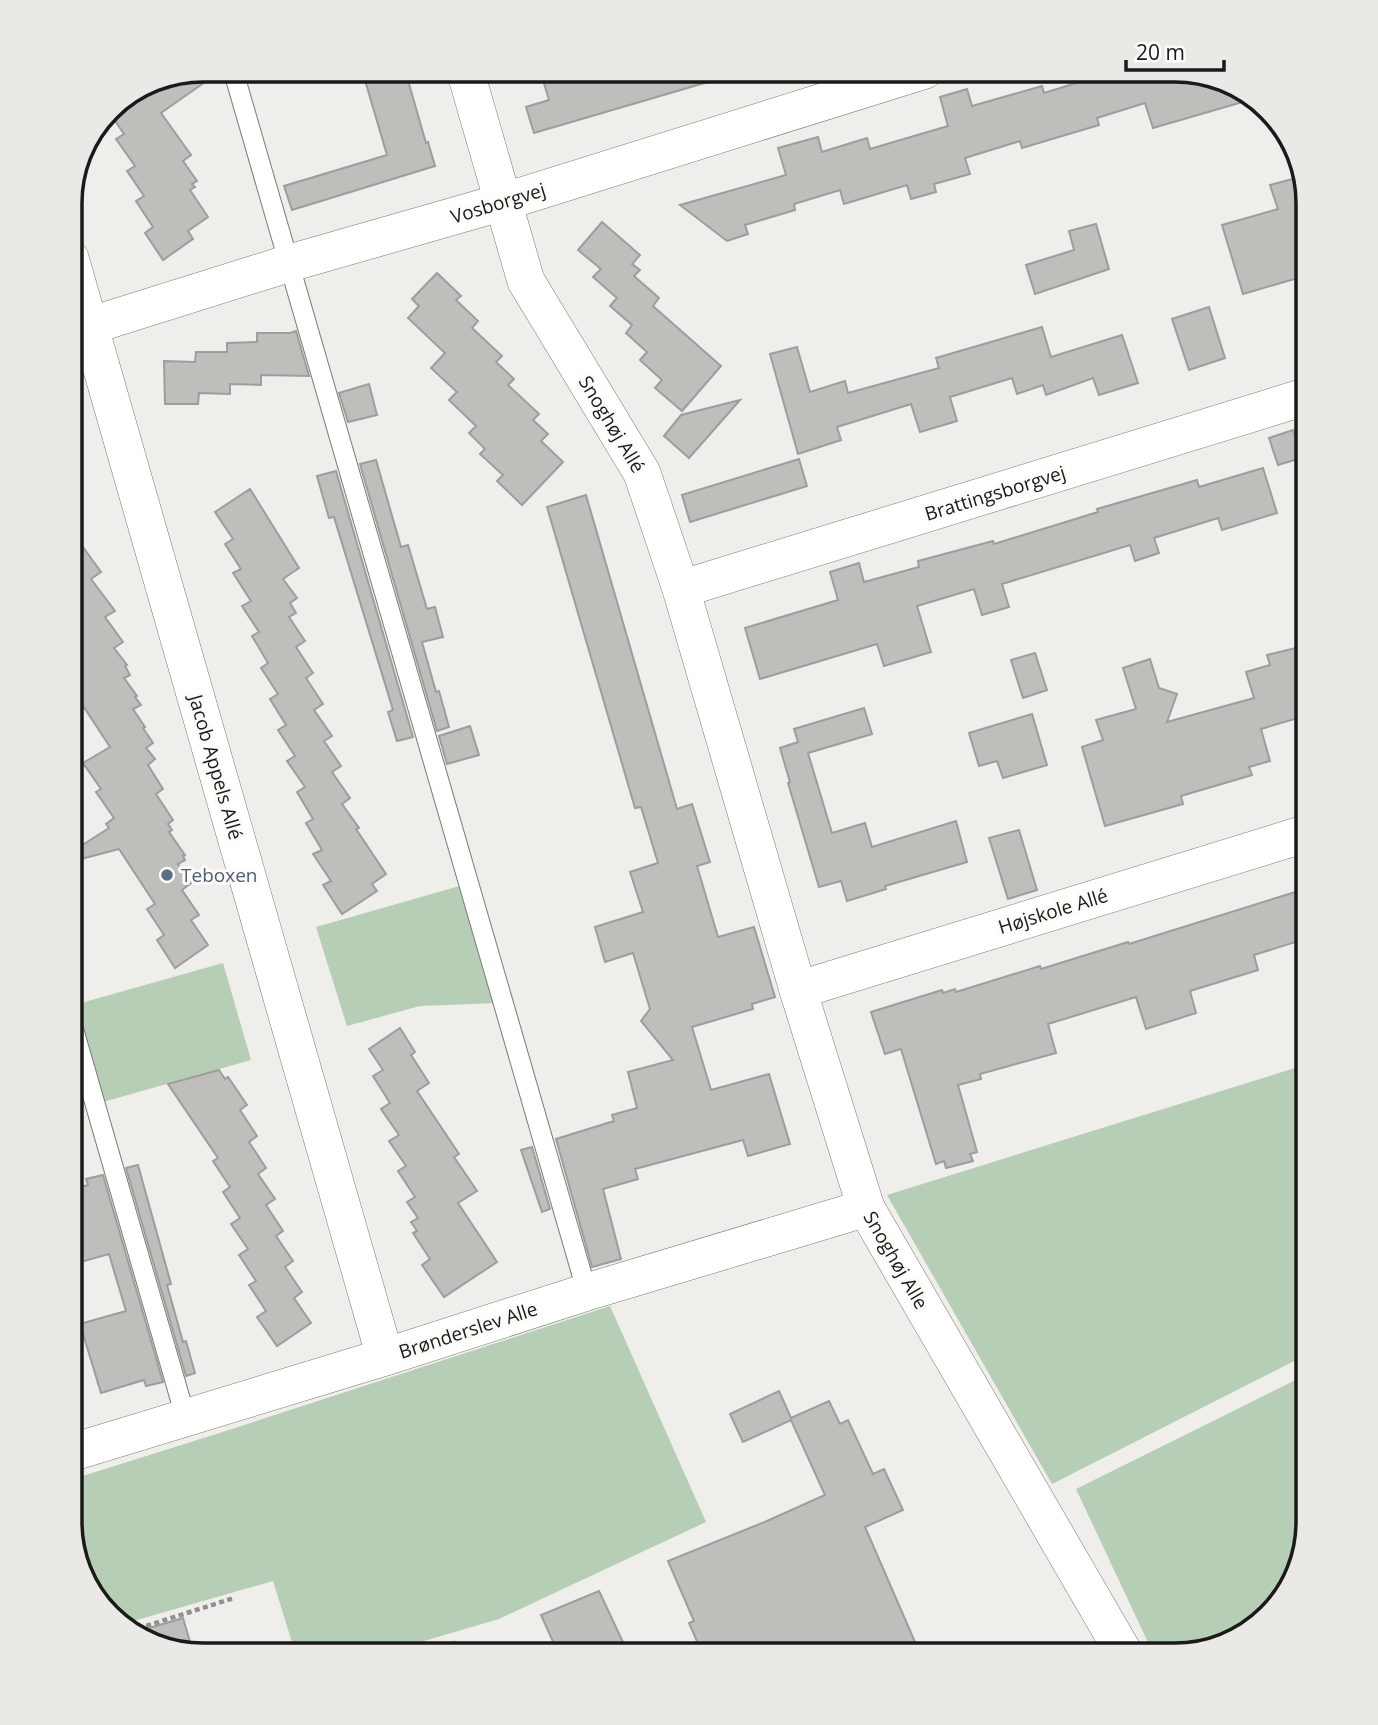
<svg xmlns="http://www.w3.org/2000/svg" width="1378" height="1725" viewBox="0 0 1378 1725" font-family="'Open Sans',sans-serif">
	<style>
		.green { fill: #b6cdb6 }
		.building { fill: #bfbebb; stroke: #9f9d9b; stroke-width: 2 }
		.lines { fill: none; stroke-linecap: round; stroke-linejoin: round }
		.service-casing { stroke: #7a7976; stroke-width: 21 }
		.minor-casing { stroke: #7a7976; stroke-width: 38 }
		.path { stroke: #908f8d; stroke-width: 4.5; stroke-dasharray: 5 3.5; stroke-linecap: butt }
		.service { stroke: #fff; stroke-width: 19 }
		.minor { stroke: #fff; stroke-width: 37 }
		.service-dot { fill: #5c6f8a; stroke: #fcfbf8; stroke-width: 2.5 }
		.labels { text-anchor: middle; stroke-width: 6; stroke-linejoin: round; paint-order: stroke }
		.street-label { font-size: 19px; fill: #1a1a19; stroke: #fcfbf8 }
		.service-label { font-size: 19px; fill: #4e5e75; stroke: #fcfbf8; text-anchor: start }
		.rim { fill: none; stroke: #1a1a19; stroke-width: 3.5 }
	</style>
	<rect width="100%" height="100%" fill="#efeeeb"/>
	<!-- green -->
	<g class="green">
		<polygon points="463,885 498,1003 420,1006 347,1026 316,927"/>
		<polygon points="223,963 251,1060 103,1102 74,1005"/>
		<polygon points="1308,1064 1308,1354 1052,1484 887,1195"/>
		<polygon points="610,1306 706,1522 499,1619 376,1655 296,1655 273,1581 123,1624 93,1596 70,1521 70,1480 229,1430"/>
		<polygon points="1308,1374 1308,1522 1294,1581 1249,1632 1175,1655 1154,1655 1076,1489"/>
	</g>
	<!-- building -->
	<g class="building">
		<polygon points="204,70 212,70 215,75 161,113 191,155 183,161 197,181 192,184 195,187 190,190 208,217 188,231 193,239 163,260 145,233 153,227 136,201 144,196 127,171 135,166 116,139 124,134 109,112 115,103"/>
		<polygon points="362,70 405,70 426,143 428,142 435,166 292,210 284,186 387,155"/>
		<polygon points="540,70 724,70 725,77 534,133 526,107 549,100"/>
		<polygon points="1118,70 1138,70 1141,79 1170,70 1183,70 1241,88 1253,99 1153,128 1145,103 1097,118 1099,125 1022,148 1020,141 965,158 970,174 934,184 936,192 911,199 907,185 844,204 840,190 794,204 795,210 745,225 748,234 727,241 680,205 786,175 778,148 818,137 822,152 867,138 870,149 948,126 940,97 967,89 972,106 1042,86 1044,93"/>
		<polygon points="1300,177 1308,204 1308,275 1243,294 1222,225 1278,209 1270,185"/>
		<polygon points="602,222 640,255 632,264 640,270 634,276 659,298 653,306 721,366 682,411 655,388 662,380 640,360 647,352 626,333 632,325 610,306 617,298 593,277 601,269 578,250"/>
		<polygon points="1096,224 1109,269 1035,294 1026,265 1074,250 1069,231"/>
		<polygon points="437,273 461,296 456,300 478,321 472,328 502,356 496,362 514,379 508,385 539,414 533,420 548,434 541,441 563,462 522,505 497,481 503,475 480,454 485,449 469,433 476,426 449,400 457,392 431,368 445,353 408,318 419,306 412,299"/>
		<polygon points="1209,307 1225,358 1189,370 1172,319"/>
		<polygon points="1042,327 1051,357 1122,335 1138,383 1099,395 1093,378 1046,395 1043,385 1017,394 1012,378 950,397 957,421 920,432 911,404 837,427 841,440 798,454 770,354 797,347 810,392 845,381 848,393 939,368 936,358"/>
		<polygon points="296,331 309,376 261,375 261,385 230,384 230,394 199,393 198,404 165,404 164,361 195,362 196,352 227,352 227,343 257,342 257,333 290,333"/>
		<polygon points="369,384 377,415 348,422 339,393"/>
		<polygon points="740,400 689,458 664,436 681,415"/>
		<polygon points="1293,430 1301,458 1278,465 1269,438"/>
		<polygon points="799,459 807,486 690,522 682,495"/>
		<polygon points="376,460 401,547 408,545 427,609 435,607 443,637 422,642 436,692 439,691 449,727 437,731 360,464"/>
		<polygon points="1263,468 1277,513 1222,530 1218,518 1154,538 1159,553 1135,561 1130,545 1002,584 1009,607 982,615 974,589 917,606 931,652 884,666 877,644 760,679 745,628 838,600 830,572 859,563 864,582 919,567 918,561 993,541 994,544 1098,512 1097,509 1197,480 1199,487"/>
		<polygon points="336,471 413,737 397,741 388,712 393,710 334,517 329,518 317,476"/>
		<polygon points="250,489 299,568 283,579 297,598 290,603 296,613 289,617 305,641 296,647 313,673 306,678 323,704 314,710 332,736 324,741 341,766 332,772 350,798 342,804 359,828 356,829 386,874 372,884 377,891 342,914 323,885 331,881 313,854 322,850 306,823 313,819 297,792 305,787 287,761 295,756 278,730 286,725 270,699 278,694 261,668 268,663 252,636 259,632 242,606 251,601 233,573 241,569 225,544 233,539 215,512"/>
		<polygon points="586,495 677,809 692,804 710,862 697,866 718,937 754,927 775,997 752,1004 753,1009 692,1027 711,1090 769,1074 790,1144 748,1156 743,1140 635,1169 638,1179 603,1189 621,1259 592,1267 556,1139 614,1121 612,1115 637,1108 628,1072 673,1060 641,1021 650,1009 633,953 605,962 595,927 643,912 630,872 658,863 641,807 635,808 547,507"/>
		<polygon points="70,529 101,572 91,579 115,611 105,617 123,642 114,648 127,665 125,666 130,675 124,678 137,696 135,697 141,705 133,709 145,727 143,728 153,743 146,748 155,759 148,765 163,789 156,794 173,820 168,824 172,830 169,832 185,855 183,856 185,860 178,864 191,883 182,890 199,915 191,920 208,945 175,968 157,940 164,935 147,909 155,904 119,849 70,862 70,853 109,828 106,824 114,818 96,792 101,789 83,763 110,747 70,686 70,662 83,655 70,636"/>
		<polygon points="1308,645 1308,715 1261,729 1270,761 1249,767 1252,775 1181,796 1183,804 1105,826 1082,747 1103,740 1096,720 1136,709 1123,668 1150,659 1159,688 1177,694 1167,722 1254,698 1246,672 1270,665 1267,655"/>
		<polygon points="1035,653 1047,690 1023,698 1011,660"/>
		<polygon points="864,708 872,734 808,753 832,833 865,823 872,847 956,821 967,862 885,886 886,889 847,901 841,881 819,887 788,783 790,782 780,748 798,742 794,729"/>
		<polygon points="1032,714 1047,765 1003,778 997,761 979,766 969,733"/>
		<polygon points="470,726 479,755 447,764 439,736"/>
		<polygon points="1019,830 1037,890 1008,899 989,838"/>
		<polygon points="1308,888 1308,938 1254,955 1258,970 1190,991 1196,1013 1146,1029 1136,997 1048,1024 1056,1053 980,1074 981,1079 958,1085 977,1152 970,1154 973,1161 946,1168 944,1161 936,1164 901,1049 885,1054 871,1012 942,990 943,993 955,989 956,992 1040,966 1041,969 1128,942 1129,944"/>
		<polygon points="400,1028 415,1052 411,1055 429,1083 417,1091 459,1154 454,1157 477,1191 458,1203 497,1262 444,1297 422,1265 430,1259 413,1233 417,1231 411,1222 418,1218 407,1202 415,1197 398,1171 406,1166 389,1141 399,1135 381,1109 390,1103 373,1076 383,1070 369,1049"/>
		<polygon points="219,1070 225,1079 228,1077 247,1105 240,1110 257,1136 249,1142 266,1168 258,1174 275,1199 266,1205 283,1231 276,1236 293,1261 285,1267 302,1292 294,1298 311,1323 277,1346 257,1317 266,1311 249,1285 256,1281 239,1255 248,1249 231,1224 240,1218 223,1192 230,1187 213,1161 218,1158 168,1084"/>
		<polygon points="532,1147 550,1209 542,1212 521,1150"/>
		<polygon points="138,1165 171,1284 167,1285 183,1342 186,1341 195,1373 186,1376 126,1168"/>
		<polygon points="103,1175 163,1382 146,1386 144,1380 101,1393 80,1324 126,1311 109,1254 70,1265 70,1190 88,1185 86,1179"/>
		<polygon points="779,1391 791,1418 829,1401 840,1424 848,1420 873,1474 884,1469 903,1510 865,1527 915,1642 887,1655 703,1655 689,1623 694,1621 668,1561 767,1521 825,1495 791,1420 743,1442 730,1414"/>
		<polygon points="599,1591 629,1655 559,1655 541,1615"/>
		<polygon points="183,1618 193,1652 137,1637 132,1633"/>
	</g>
	<g class="lines">
		<!-- service casing -->
		<g class="service-casing">
			<g id="service">
				<polyline points="233,70 587,1292"/>
				<polyline points="70,1017 186,1419"/>
			</g>
		</g>
		<!-- minor casing -->
		<g class="minor-casing">
			<g id="minor">
				<polyline points="465,70 526,281 642,473 681,589 798,990 866,1208 1125,1655"/>
				<polyline points="70,258 385,1357"/>
				<polyline points="70,332 290,263 503,202 925,70"/>
				<polyline points="681,589 1308,396"/>
				<polyline points="798,990 1308,833"/>
				<polyline points="70,1453 385,1357 587,1292 866,1208"/>
			</g>
		</g>
		<!-- path -->
		<g class="path">
			<polyline points="130,1631 234,1598"/>
			<polyline points="413,1655 454,1643 458,1655"/>
		</g>
		<!-- service -->
		<use href="#service" class="service"/>
		<!-- minor -->
		<use href="#minor" class="minor"/>
	</g>
	<!-- markers -->
	<circle class="service-dot" cx="167" cy="875" r="7"/>
	<g class="labels">
		<!-- street labels -->
		<g class="street-label">
			<text transform="translate(498 203) rotate(-17)" y="7">Vosborgvej</text>
			<text transform="translate(612 424) rotate(59)" y="7">Snoghøj Allé</text>
			<text transform="translate(995 493) rotate(-17)" y="7">Brattingsborgvej</text>
			<text transform="translate(216 767) rotate(74)" y="7">Jacob Appels Allé</text>
			<text transform="translate(1053 911) rotate(-17)" y="7">Højskole Allé</text>
			<text transform="translate(896 1260) rotate(60)" y="7">Snoghøj Alle</text>
			<text transform="translate(468 1330) rotate(-18)" y="7">Brønderslev Alle</text>
		</g>
		<!-- service labels -->
		<g class="service-label">
			<text x="181" y="882">Teboxen</text>
		</g>
	</g>
	<!-- crop -->
	<path d="M0 0H1378V1725H0ZM203 82H1175A121 121 0 0 1 1296 203V1522A121 121 0 0 1 1175 1643H203A121 121 0 0 1 82 1522V203A121 121 0 0 1 203 82Z" fill="#eae9e6" fill-rule="evenodd"/>
	<path class="rim" d="M203 82H1175A121 121 0 0 1 1296 203V1522A121 121 0 0 1 1175 1643H203A121 121 0 0 1 82 1522V203A121 121 0 0 1 203 82Z"/>
	<!-- scale -->
	<path d="M1126 60v10h98v-10" fill="none" stroke="#1a1a19" stroke-width="3.5"/>
	<text x="1136" y="60" font-size="21" fill="#1a1a19" stroke="#fcfbf8" stroke-width="5" paint-order="stroke">20 m</text>
</svg>
